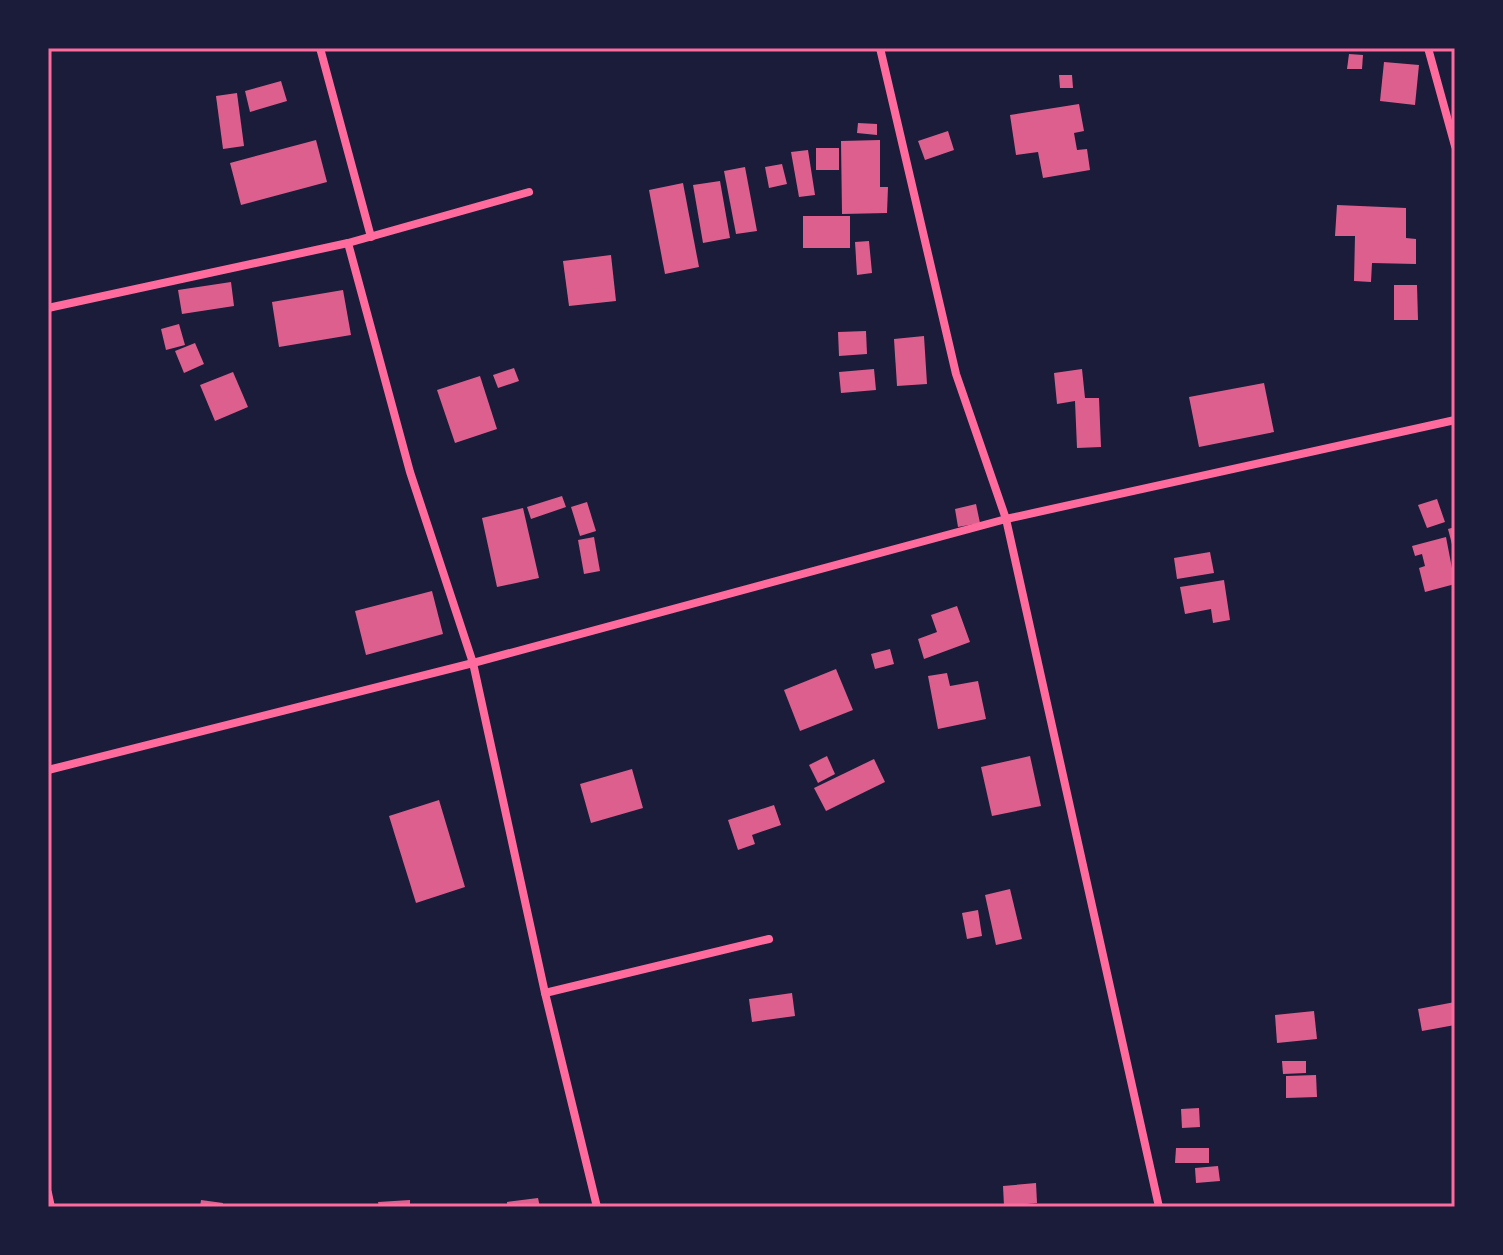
<svg xmlns="http://www.w3.org/2000/svg" width="1503" height="1255" viewBox="0 0 1503 1255" font-family="'Libre Baskerville',serif">
	<style>
		.building { fill: #dd5f8e }
		.lines { fill: none; stroke-linecap: round; stroke-linejoin: round }
		.minor { stroke: #ff6b9d; stroke-width: 8 }
		.neatline { fill: none; stroke: #ff6b9d; stroke-width: 3 }
	</style>
	<rect width="100%" height="100%" fill="#1b1b3a"/>
	<!-- building -->
	<g class="building">
		<polygon points="1349,54 1363,55 1362,69 1347,69"/>
		<polygon points="1384,62 1419,65 1415,105 1380,101"/>
		<polygon points="1059,75 1072,75 1073,88 1060,88"/>
		<polygon points="281,81 287,101 250,112 245,91"/>
		<polygon points="237,93 244,146 223,149 216,96"/>
		<polygon points="1079,104 1084,131 1074,133 1077,150 1087,149 1090,170 1043,178 1038,152 1016,155 1010,115"/>
		<polygon points="858,123 877,124 877,135 857,133"/>
		<polygon points="948,131 954,150 925,160 918,141"/>
		<polygon points="316,140 327,182 241,205 230,163"/>
		<polygon points="880,140 880,187 888,187 887,213 842,214 841,141"/>
		<rect x="816" y="148" width="23" height="22"/>
		<polygon points="808,150 815,195 799,197 791,152"/>
		<polygon points="782,164 787,184 769,188 765,167"/>
		<polygon points="745,167 757,231 736,234 724,171"/>
		<polygon points="720,181 730,238 703,243 693,185"/>
		<polygon points="683,183 699,267 665,274 649,190"/>
		<polygon points="1337,205 1406,208 1406,238 1416,239 1416,264 1372,263 1371,282 1354,281 1355,236 1335,236"/>
		<rect x="803" y="216" width="47" height="32"/>
		<polygon points="869,241 872,273 857,275 855,242"/>
		<polygon points="611,255 616,301 569,306 563,261"/>
		<polygon points="231,282 234,306 182,314 178,290"/>
		<polygon points="1394,285 1417,285 1418,320 1394,320"/>
		<polygon points="343,290 351,335 279,347 272,302"/>
		<polygon points="179,324 185,345 166,350 161,329"/>
		<polygon points="866,331 867,354 839,356 838,332"/>
		<polygon points="924,336 927,384 897,386 894,339"/>
		<polygon points="195,343 204,364 184,373 175,351"/>
		<polygon points="514,368 519,381 498,388 493,375"/>
		<polygon points="874,369 876,390 841,393 839,372"/>
		<polygon points="1082,369 1085,398 1099,398 1101,447 1077,448 1075,401 1057,404 1054,373"/>
		<polygon points="233,372 248,407 215,421 200,385"/>
		<polygon points="480,376 497,429 455,443 437,390"/>
		<polygon points="1264,383 1274,432 1199,447 1189,397"/>
		<polygon points="562,496 566,507 531,519 527,507"/>
		<polygon points="1437,499 1445,522 1427,528 1418,505"/>
		<polygon points="587,502 596,531 580,536 571,507"/>
		<polygon points="976,504 980,523 958,527 955,509"/>
		<polygon points="523,508 539,578 497,587 482,518"/>
		<polygon points="1455,527 1455,552 1454,552 1448,529"/>
		<polygon points="594,537 600,571 584,574 578,540"/>
		<polygon points="1446,537 1455,584 1425,592 1419,568 1425,566 1422,554 1415,556 1412,546"/>
		<polygon points="1210,552 1214,573 1177,579 1174,558"/>
		<polygon points="1224,580 1230,620 1213,623 1211,609 1185,614 1180,587"/>
		<polygon points="432,591 443,634 366,655 355,611"/>
		<polygon points="957,606 970,642 924,659 918,639 937,632 931,615"/>
		<polygon points="890,649 894,664 875,669 871,654"/>
		<polygon points="836,669 853,710 800,731 784,690"/>
		<polygon points="947,673 950,686 978,681 986,719 938,729 928,676"/>
		<polygon points="827,756 835,774 818,783 809,765"/>
		<polygon points="1030,756 1041,806 992,816 981,767"/>
		<polygon points="874,759 885,782 826,811 814,788"/>
		<polygon points="632,769 643,808 591,823 580,784"/>
		<polygon points="439,800 465,887 416,903 389,816"/>
		<polygon points="774,805 781,825 752,835 755,844 738,850 728,820"/>
		<polygon points="1010,889 1022,939 996,945 985,895"/>
		<polygon points="978,910 982,936 967,939 962,913"/>
		<polygon points="792,993 795,1016 752,1022 749,999"/>
		<polygon points="1455,1002 1455,1025 1422,1031 1418,1009"/>
		<polygon points="1314,1011 1317,1039 1277,1043 1275,1015"/>
		<polygon points="1282,1061 1306,1061 1306,1073 1283,1074"/>
		<polygon points="1316,1075 1317,1097 1286,1098 1286,1076"/>
		<polygon points="1199,1108 1200,1127 1182,1128 1181,1109"/>
		<polygon points="1176,1148 1209,1148 1209,1163 1175,1163"/>
		<polygon points="1218,1166 1220,1181 1196,1183 1195,1168"/>
		<polygon points="1036,1183 1037,1203 1004,1206 1003,1186"/>
		<polygon points="538,1198 540,1207 507,1207 507,1202"/>
		<polygon points="201,1200 223,1203 222,1207 200,1207"/>
		<polygon points="410,1200 410,1207 379,1207 378,1202"/>
	</g>
	<g class="lines">
		<!-- minor -->
		<g class="minor">
			<polyline points="320,48 371,237"/>
			<polyline points="880,48 956,374 1006,519 1159,1207"/>
			<polyline points="1428,48 1455,146"/>
			<polyline points="348,243 410,472 473,663 545,993 597,1207"/>
			<polyline points="48,308 348,243 529,192"/>
			<polyline points="48,770 473,663 1006,519 1455,420"/>
			<polyline points="545,993 769,939"/>
			<polyline points="48,1193 51,1207"/>
		</g>
	</g>
	<!-- border -->
	<rect width="1503" height="1255" fill="none" stroke="#1b1b3a" stroke-width="100"/>
	<rect x="50" y="50" width="1403" height="1155" class="neatline"/>
</svg>
